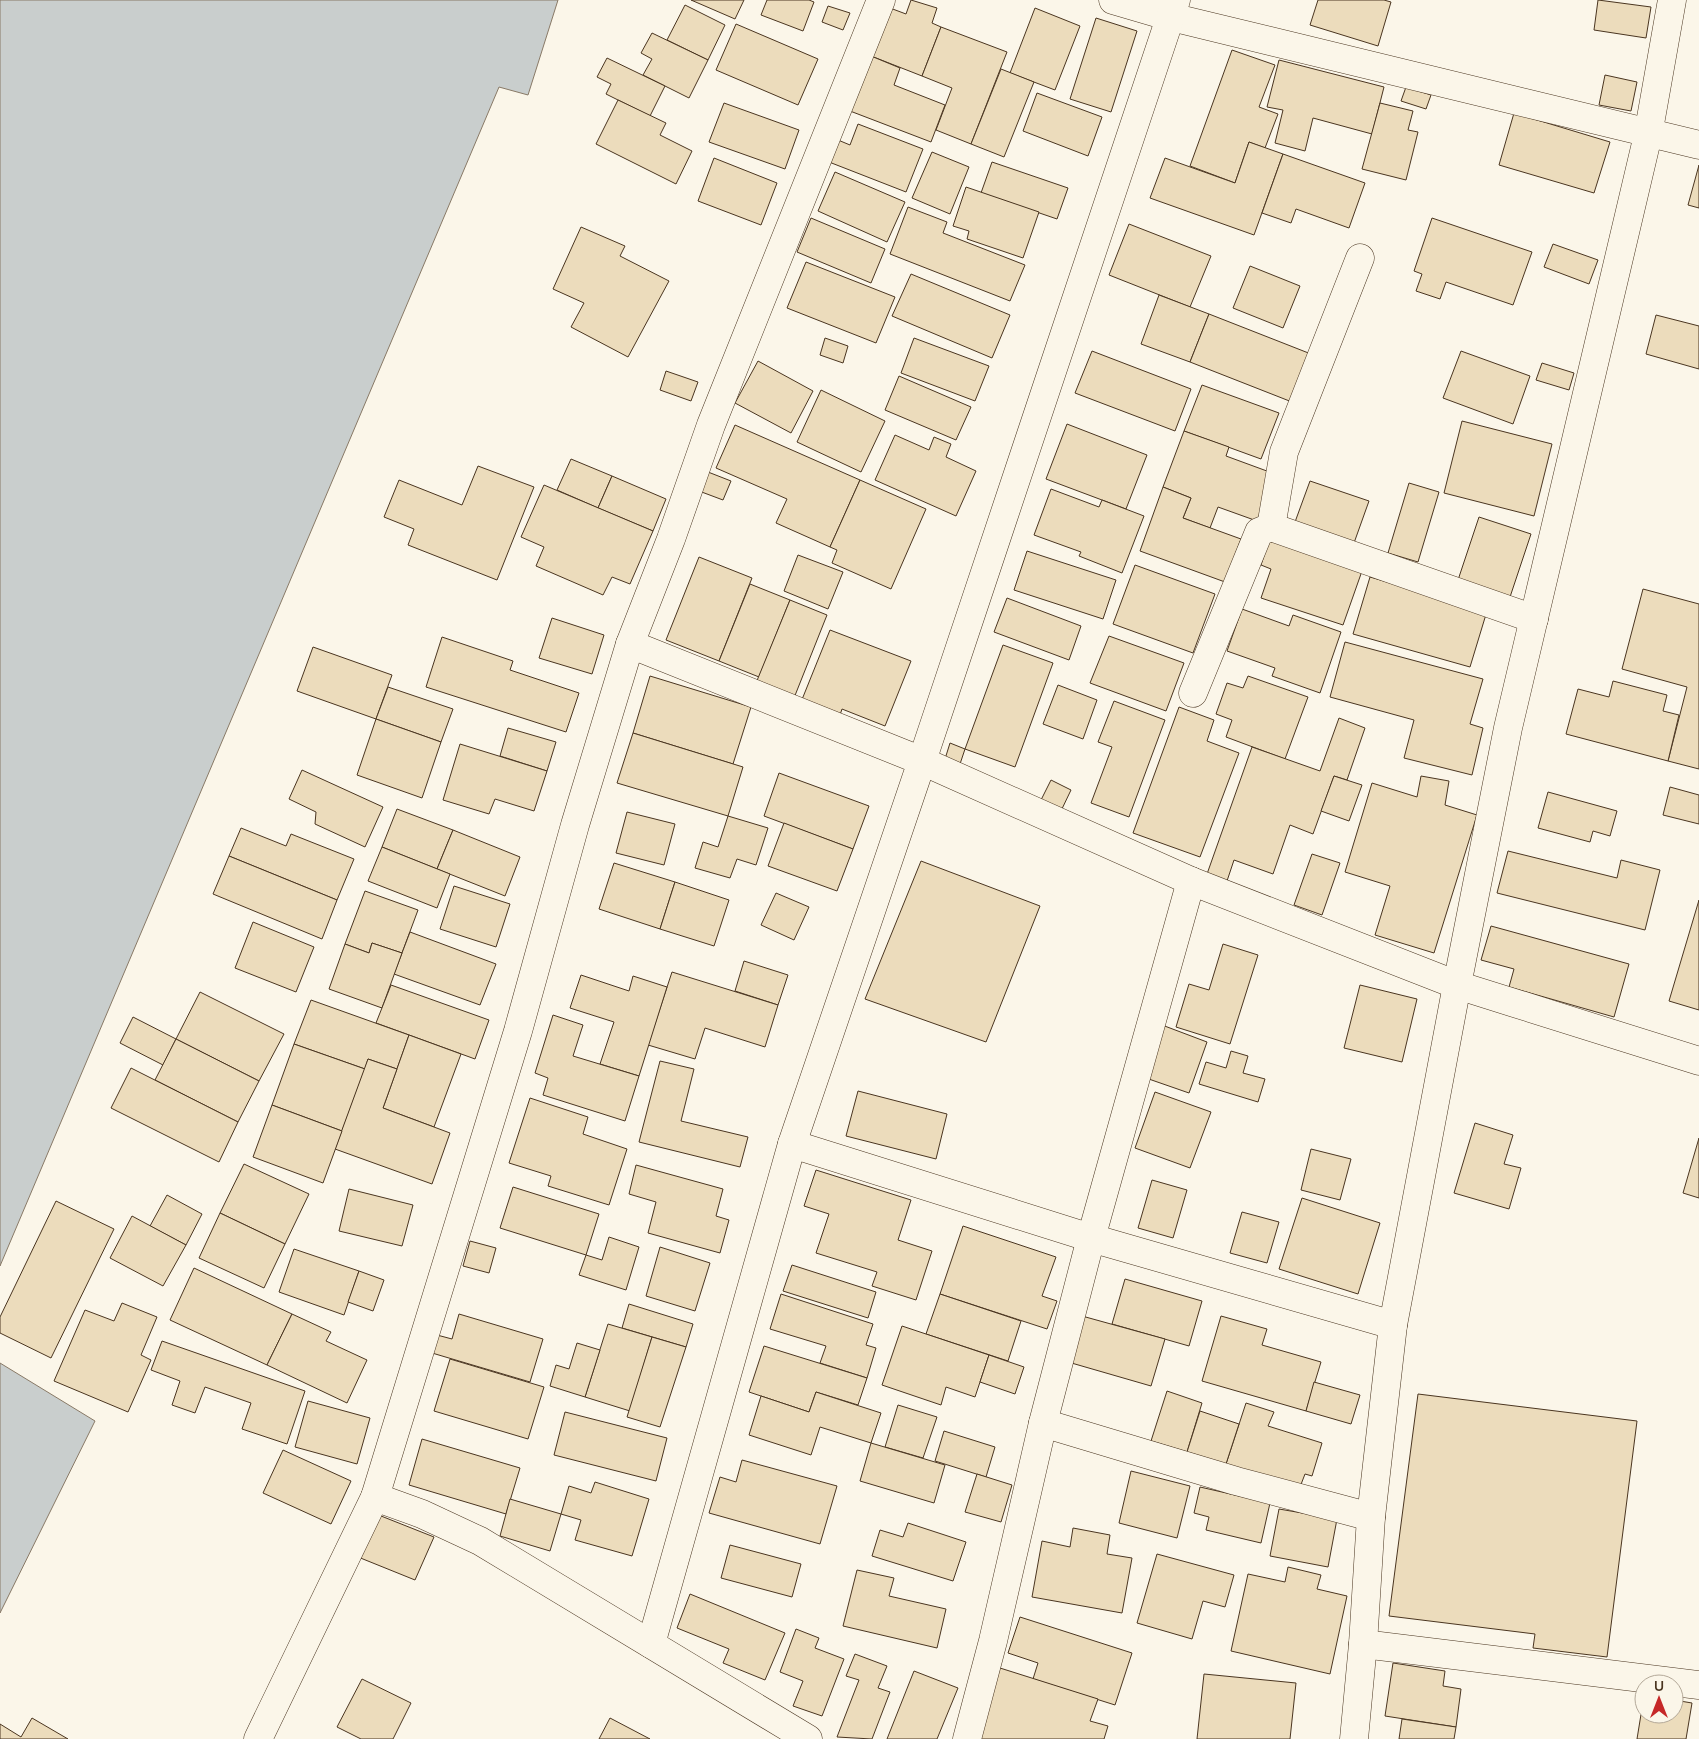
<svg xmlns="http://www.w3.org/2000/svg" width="1699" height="1739" viewBox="0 0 1699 1739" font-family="Manrope,sans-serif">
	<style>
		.water { fill: #c9cecd; stroke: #887966 }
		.building { fill: #ecdcbc; stroke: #4a3520 }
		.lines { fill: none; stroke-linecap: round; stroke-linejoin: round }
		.minor-casing { stroke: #4a3520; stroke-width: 29 }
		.trunk-casing { stroke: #4a3520; stroke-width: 29 }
		.minor { stroke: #fbf6e9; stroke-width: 28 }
		.trunk { stroke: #fbf6e9; stroke-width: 28 }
	</style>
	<rect width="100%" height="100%" fill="#fbf6e9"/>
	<!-- water -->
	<g class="water">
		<polygon points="0,0 558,0 528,95 499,87 0,1266"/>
		<polygon points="0,1363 95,1421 0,1613"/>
	</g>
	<!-- building -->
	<g class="building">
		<polygon points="691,0 744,0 735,19"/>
		<polygon points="767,0 809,0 814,2 803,31 761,15"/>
		<polygon points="911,0 937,8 932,23 941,27 922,76 871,56 890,8 906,14"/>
		<polygon points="1318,0 1384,0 1391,2 1378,46 1310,25"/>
		<polygon points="1598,0 1651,7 1646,38 1594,30"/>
		<polygon points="685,5 725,25 708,60 667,40"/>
		<polygon points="828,6 850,13 843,30 822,22"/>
		<polygon points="1035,8 1080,26 1055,90 1010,73"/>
		<polygon points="1096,18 1137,31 1111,112 1070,99"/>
		<polygon points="736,24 818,59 798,105 716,70"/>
		<polygon points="941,27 1007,52 971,144 936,130 952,88 922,76"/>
		<polygon points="652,33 708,60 689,98 643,75 652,59 641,53"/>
		<polygon points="1232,50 1275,65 1259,107 1278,114 1265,148 1249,142 1235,183 1190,166"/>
		<polygon points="871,56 900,68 894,85 945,105 931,142 850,111"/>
		<polygon points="607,58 665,86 650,116 606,94 611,84 597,77"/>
		<polygon points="1279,60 1384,87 1372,134 1313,118 1305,151 1275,143 1283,110 1267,107"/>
		<polygon points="1001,69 1034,82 1004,157 971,144"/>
		<polygon points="1605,75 1637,82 1631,111 1599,105"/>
		<polygon points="1406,87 1431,95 1426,109 1401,101"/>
		<polygon points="1037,93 1102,117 1088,156 1023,131"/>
		<polygon points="618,100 666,123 660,135 692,151 676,184 596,144"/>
		<polygon points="724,103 799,130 785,169 709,142"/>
		<polygon points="1380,103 1413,111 1408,130 1418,132 1406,180 1362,169"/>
		<polygon points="1514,113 1610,142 1594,193 1499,165"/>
		<polygon points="858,124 923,149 906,192 829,162 838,140 850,145"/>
		<polygon points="1249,142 1283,154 1254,235 1150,198 1165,158 1235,183"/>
		<polygon points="932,152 969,167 950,214 912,198"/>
		<polygon points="1283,154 1365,183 1349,228 1296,209 1291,223 1262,213"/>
		<polygon points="714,158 777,183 761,225 698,201"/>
		<polygon points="992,162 1068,188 1057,219 981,193"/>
		<polygon points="1699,165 1699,208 1688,205"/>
		<polygon points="835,172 905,202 887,242 818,211"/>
		<polygon points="966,187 1039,212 1023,258 967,239 969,231 953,226"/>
		<polygon points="908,207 947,222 943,233 1025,265 1010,301 890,254"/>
		<polygon points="811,218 885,249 871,283 797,252"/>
		<polygon points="1432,218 1532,252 1513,305 1446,282 1440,299 1416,291 1422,274 1414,271"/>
		<polygon points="1129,224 1211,256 1190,307 1109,275"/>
		<polygon points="581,227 625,246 620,256 669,281 628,357 571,327 584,303 553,289"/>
		<polygon points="1553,244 1598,260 1589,284 1544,267"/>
		<polygon points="806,262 895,297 876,343 787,308"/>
		<polygon points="1250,266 1300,286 1283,328 1233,308"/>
		<polygon points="911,274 1010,315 992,358 892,316"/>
		<polygon points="1159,295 1209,314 1190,362 1141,344"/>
		<polygon points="1209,314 1311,354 1292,402 1190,362"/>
		<polygon points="1656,315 1699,326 1699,369 1646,354"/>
		<polygon points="825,338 848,346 843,363 820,355"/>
		<polygon points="914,338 989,366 975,401 901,373"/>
		<polygon points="1092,351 1191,389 1175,431 1075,393"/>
		<polygon points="1461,351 1530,376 1513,424 1443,398"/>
		<polygon points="758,361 813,391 791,433 735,403"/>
		<polygon points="1542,363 1574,373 1569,390 1536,380"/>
		<polygon points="666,371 698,382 691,401 660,390"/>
		<polygon points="899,376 971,407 956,440 885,410"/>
		<polygon points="1202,385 1279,413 1261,459 1184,431"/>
		<polygon points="821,390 885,421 861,472 797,442"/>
		<polygon points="1462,421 1552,444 1534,516 1444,493"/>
		<polygon points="1067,424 1147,455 1126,509 1046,479"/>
		<polygon points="735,425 860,480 830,547 776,523 787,499 716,468"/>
		<polygon points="1184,431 1229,447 1226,456 1275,474 1257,521 1218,507 1210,528 1183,518 1191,498 1163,487"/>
		<polygon points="895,435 929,450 934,437 951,444 946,457 976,471 956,516 875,480"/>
		<polygon points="571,459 612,476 598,508 557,490"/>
		<polygon points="478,466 534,487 497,580 408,545 414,529 384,517 399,480 462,505"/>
		<polygon points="708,472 731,481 723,500 699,491"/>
		<polygon points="612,476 666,499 653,531 598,508"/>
		<polygon points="860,480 926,509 891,589 832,563 837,550 830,547"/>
		<polygon points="1310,481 1369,501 1354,543 1295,522"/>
		<polygon points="1409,483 1439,492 1418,562 1388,553"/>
		<polygon points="544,485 653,531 630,584 612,577 603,595 536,566 544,547 521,537"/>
		<polygon points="1163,487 1191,498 1183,518 1241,539 1225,582 1140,551"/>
		<polygon points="1051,489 1099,507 1102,500 1144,516 1122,573 1079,556 1081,552 1034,535"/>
		<polygon points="1479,517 1531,534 1509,600 1457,583"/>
		<polygon points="1269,540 1362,571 1343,625 1261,598 1271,569 1261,565"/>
		<polygon points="1027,551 1116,580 1103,619 1014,590"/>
		<polygon points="798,555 843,572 828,609 784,591"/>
		<polygon points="699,557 752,578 719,661 666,640"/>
		<polygon points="1135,565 1215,594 1193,653 1113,624"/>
		<polygon points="1370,577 1487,611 1470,667 1353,634"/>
		<polygon points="750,584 790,600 759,677 719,661"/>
		<polygon points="1643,589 1699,604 1699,769 1668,761 1687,687 1622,669"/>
		<polygon points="1007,598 1081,626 1069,660 994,632"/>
		<polygon points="790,600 827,615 794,698 756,683"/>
		<polygon points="1242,609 1289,626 1293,615 1341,632 1320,693 1272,676 1275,668 1227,651"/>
		<polygon points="552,618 604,635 592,674 539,658"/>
		<polygon points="830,630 911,661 885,726 842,709 839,718 801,702"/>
		<polygon points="1109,636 1184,663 1166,711 1090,683"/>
		<polygon points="442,637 513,661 510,670 579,693 566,732 426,687"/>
		<polygon points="1345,642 1483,679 1470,724 1483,728 1472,775 1404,758 1414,720 1330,697"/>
		<polygon points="1003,645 1053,663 1015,767 965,749"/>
		<polygon points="313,647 392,675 376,719 297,691"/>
		<polygon points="650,676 751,707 733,764 633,733"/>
		<polygon points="1248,676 1308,697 1285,759 1226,737 1232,720 1216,714 1227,683 1243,688"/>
		<polygon points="1613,681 1667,695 1663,711 1679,715 1668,761 1566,734 1578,689 1609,697"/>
		<polygon points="1058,685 1097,700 1083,739 1043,724"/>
		<polygon points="388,687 453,709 441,742 376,719"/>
		<polygon points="1114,701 1165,720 1129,817 1091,803 1112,747 1098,742"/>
		<polygon points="1179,707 1214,720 1207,741 1239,753 1200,857 1133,833"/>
		<polygon points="1339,718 1365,728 1347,780 1334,776 1313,834 1290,825 1273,874 1234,860 1227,881 1207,874 1252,747 1320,771"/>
		<polygon points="376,719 441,742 422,798 357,775"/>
		<polygon points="508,728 556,742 547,771 500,756"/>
		<polygon points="633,733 743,767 728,816 617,783"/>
		<polygon points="950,743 965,749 960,764 945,759"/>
		<polygon points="460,744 547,771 534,811 495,799 489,814 443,800"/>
		<polygon points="302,770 383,807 365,847 315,824 316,812 289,799"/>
		<polygon points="779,773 869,806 853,849 764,816"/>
		<polygon points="1334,776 1362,785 1349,821 1321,811"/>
		<polygon points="1421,776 1449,781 1445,805 1477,815 1434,953 1375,935 1390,886 1345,872 1372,783 1417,797"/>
		<polygon points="1051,780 1071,790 1060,813 1040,802"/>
		<polygon points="1670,787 1699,795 1699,824 1663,815"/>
		<polygon points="1548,792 1617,811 1610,836 1593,831 1590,842 1538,828"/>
		<polygon points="397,809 453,830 437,869 382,847"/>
		<polygon points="627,812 675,824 664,865 616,853"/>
		<polygon points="728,816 768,828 756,865 737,859 730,878 695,868 703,842 718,847"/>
		<polygon points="784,823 853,849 837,891 768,866"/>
		<polygon points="241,828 286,846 291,834 354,859 337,900 229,856"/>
		<polygon points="453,830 520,857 505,896 437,869"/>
		<polygon points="382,847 450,874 437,908 368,881"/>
		<polygon points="1508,851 1617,878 1621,860 1660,870 1645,930 1497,893"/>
		<polygon points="1312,854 1340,863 1322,915 1294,905"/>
		<polygon points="229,856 337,900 322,939 213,894"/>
		<polygon points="921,861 1040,906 986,1042 865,999"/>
		<polygon points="614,863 675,882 660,929 599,909"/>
		<polygon points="675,882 729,900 714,946 660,929"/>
		<polygon points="454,886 510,904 496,947 440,929"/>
		<polygon points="365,891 418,910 402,953 372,943 369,953 345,944"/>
		<polygon points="776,893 809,907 794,940 761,925"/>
		<polygon points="1699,900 1699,1010 1669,1001"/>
		<polygon points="253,922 314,947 296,992 235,968"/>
		<polygon points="1491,926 1629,964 1614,1017 1509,987 1514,969 1481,960"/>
		<polygon points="410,932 496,964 480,1005 394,974"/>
		<polygon points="372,943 402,953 382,1008 329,989 345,944 369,953"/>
		<polygon points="1223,944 1258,955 1230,1044 1176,1027 1189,984 1209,990"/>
		<polygon points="744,961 788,975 778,1005 735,991"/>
		<polygon points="672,972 778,1005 765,1047 705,1028 695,1059 648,1045"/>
		<polygon points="581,975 629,991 633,976 667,987 639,1076 600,1064 614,1022 570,1008"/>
		<polygon points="391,985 489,1020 475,1059 376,1023"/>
		<polygon points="1360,985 1417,999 1402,1062 1344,1048"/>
		<polygon points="200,992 284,1034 259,1081 176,1039"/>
		<polygon points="311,1000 409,1035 397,1069 368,1059 365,1069 294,1044"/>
		<polygon points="553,1015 583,1025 573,1056 639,1076 625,1121 543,1095 548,1078 535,1073"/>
		<polygon points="133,1017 176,1039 163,1065 120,1043"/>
		<polygon points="1162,1025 1207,1042 1189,1093 1143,1077"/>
		<polygon points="409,1035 461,1054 434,1127 383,1108"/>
		<polygon points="176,1039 259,1081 238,1122 155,1080"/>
		<polygon points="294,1044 365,1069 342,1131 272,1105"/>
		<polygon points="1231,1051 1248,1056 1243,1073 1265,1079 1258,1102 1199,1084 1206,1062 1226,1068"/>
		<polygon points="368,1059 397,1069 383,1108 450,1133 432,1184 335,1149"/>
		<polygon points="660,1061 694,1069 681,1121 748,1137 740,1167 639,1142"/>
		<polygon points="131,1068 238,1122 219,1162 111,1108"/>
		<polygon points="858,1091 947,1114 936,1159 846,1136"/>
		<polygon points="1155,1092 1211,1112 1190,1168 1135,1148"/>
		<polygon points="530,1098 588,1117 583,1134 627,1149 609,1205 548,1186 551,1176 509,1163"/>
		<polygon points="272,1105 342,1131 323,1183 253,1157"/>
		<polygon points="1475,1123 1513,1135 1504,1164 1521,1168 1509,1209 1454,1193"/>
		<polygon points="1699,1138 1699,1198 1683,1193"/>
		<polygon points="1311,1149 1351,1159 1340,1200 1301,1190"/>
		<polygon points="244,1164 309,1194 285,1244 220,1213"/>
		<polygon points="636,1165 723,1189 716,1216 729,1220 720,1253 648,1233 656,1202 629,1194"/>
		<polygon points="816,1170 911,1200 898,1240 932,1251 916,1300 872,1286 877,1272 816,1253 829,1214 804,1206"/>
		<polygon points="1152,1180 1187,1190 1173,1238 1138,1228"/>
		<polygon points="513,1187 599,1214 586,1255 500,1228"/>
		<polygon points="349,1189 413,1205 402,1246 339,1231"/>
		<polygon points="167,1195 202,1214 186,1245 150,1226"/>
		<polygon points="1302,1198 1380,1223 1358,1294 1279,1269"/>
		<polygon points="56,1201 114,1229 51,1358 0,1333 0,1317"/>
		<polygon points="1242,1212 1279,1222 1267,1263 1230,1253"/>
		<polygon points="220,1213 285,1244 264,1288 199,1258"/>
		<polygon points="132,1216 186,1245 163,1286 110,1258"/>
		<polygon points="963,1226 1056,1257 1042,1296 1057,1301 1047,1329 940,1294"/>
		<polygon points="609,1237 639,1247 626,1290 579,1275 586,1255 602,1260"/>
		<polygon points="470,1241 496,1248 489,1273 463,1266"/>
		<polygon points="660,1247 710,1263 695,1311 646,1296"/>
		<polygon points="294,1249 359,1271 344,1315 279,1292"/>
		<polygon points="792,1265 876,1292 868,1318 783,1291"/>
		<polygon points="194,1268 292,1314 267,1365 170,1320"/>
		<polygon points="359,1271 384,1280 373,1311 348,1302"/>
		<polygon points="1125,1279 1202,1301 1189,1346 1112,1324"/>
		<polygon points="781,1294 873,1324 866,1345 876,1348 867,1378 820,1363 826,1346 770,1329"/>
		<polygon points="940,1294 1021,1321 1008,1361 926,1334"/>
		<polygon points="122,1303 157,1317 141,1355 151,1360 128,1412 54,1381 85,1310 114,1321"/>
		<polygon points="629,1304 693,1324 686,1347 622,1328"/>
		<polygon points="292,1314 331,1332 326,1341 367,1360 347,1403 267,1365"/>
		<polygon points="459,1314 543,1339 530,1382 432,1353 437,1335 452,1339"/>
		<polygon points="1082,1316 1165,1339 1151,1386 1068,1362"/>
		<polygon points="1221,1316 1267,1329 1262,1345 1321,1362 1306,1411 1202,1381"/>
		<polygon points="608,1324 652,1337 630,1411 585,1397"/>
		<polygon points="902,1326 989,1355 975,1397 946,1387 941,1405 882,1385"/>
		<polygon points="652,1337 686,1347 660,1427 627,1417"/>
		<polygon points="162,1341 305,1391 287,1444 242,1429 251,1403 205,1387 195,1413 172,1405 180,1381 151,1370"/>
		<polygon points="577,1343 600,1350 585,1397 550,1386 556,1365 569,1369"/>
		<polygon points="764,1346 867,1378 858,1405 816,1392 809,1412 749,1392"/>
		<polygon points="989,1355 1024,1367 1015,1394 980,1382"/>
		<polygon points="450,1359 544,1387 528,1439 434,1411"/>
		<polygon points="1314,1382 1360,1395 1351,1424 1306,1411"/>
		<polygon points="1167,1391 1202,1403 1187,1452 1151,1441"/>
		<polygon points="816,1392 881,1413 871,1443 820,1427 811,1455 749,1435 761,1396 809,1412"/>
		<polygon points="1418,1394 1637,1421 1607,1657 1533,1648 1535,1634 1389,1616"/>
		<polygon points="308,1401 370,1418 357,1464 295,1447"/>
		<polygon points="1246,1403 1274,1412 1268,1426 1322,1443 1312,1476 1305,1474 1300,1487 1226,1464"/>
		<polygon points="898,1405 937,1417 923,1458 885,1447"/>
		<polygon points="1200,1411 1239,1424 1226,1464 1187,1452"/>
		<polygon points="565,1412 667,1438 656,1481 554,1455"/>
		<polygon points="944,1431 995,1447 986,1477 935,1461"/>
		<polygon points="422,1439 520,1468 506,1514 409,1485"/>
		<polygon points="871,1443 945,1465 934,1503 860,1481"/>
		<polygon points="283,1450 351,1481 331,1524 263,1493"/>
		<polygon points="742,1460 837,1486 820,1544 709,1513 720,1477 736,1482"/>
		<polygon points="1131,1471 1190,1486 1177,1538 1119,1523"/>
		<polygon points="977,1474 1012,1485 1001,1522 965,1512"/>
		<polygon points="595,1482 649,1499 632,1556 575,1540 581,1520 561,1514 569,1486 591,1493"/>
		<polygon points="1200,1487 1270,1503 1261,1543 1206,1530 1209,1517 1194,1513"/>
		<polygon points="510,1499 561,1514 550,1551 500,1536"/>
		<polygon points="1279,1509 1337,1519 1328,1567 1270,1556"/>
		<polygon points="376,1514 434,1537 415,1580 358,1557"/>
		<polygon points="908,1523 966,1542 953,1581 872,1556 880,1530 903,1537"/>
		<polygon points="1073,1528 1110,1535 1107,1554 1132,1558 1122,1613 1032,1597 1042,1541 1070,1547"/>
		<polygon points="730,1545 801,1564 792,1597 721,1578"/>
		<polygon points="1157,1554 1234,1575 1225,1607 1203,1601 1192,1639 1137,1623"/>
		<polygon points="1288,1567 1321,1575 1317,1589 1347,1596 1330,1674 1231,1651 1248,1574 1285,1582"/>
		<polygon points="857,1570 894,1578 889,1596 946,1609 937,1648 843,1626"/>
		<polygon points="690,1594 785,1633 765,1680 723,1663 729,1649 677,1628"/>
		<polygon points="1020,1617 1132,1653 1115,1705 1033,1679 1038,1663 1008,1653"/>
		<polygon points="796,1629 819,1638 815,1648 844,1659 822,1716 793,1706 803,1681 780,1672"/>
		<polygon points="855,1654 887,1666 878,1688 890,1692 872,1739 837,1737 859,1680 846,1676"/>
		<polygon points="1393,1663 1445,1671 1443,1686 1461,1689 1456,1727 1385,1716"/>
		<polygon points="1000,1668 1098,1699 1090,1721 1108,1726 1104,1739 977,1739"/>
		<polygon points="914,1671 958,1688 937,1739 887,1739"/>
		<polygon points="1204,1674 1296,1683 1290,1739 1197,1739"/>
		<polygon points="362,1679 411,1703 393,1739 361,1739 337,1727"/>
		<polygon points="1644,1696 1644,1714 1674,1714 1674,1700 1692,1703 1686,1739 1637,1739"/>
		<polygon points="32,1718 68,1739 0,1739 0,1724 21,1737"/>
		<polygon points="610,1718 650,1739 599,1739"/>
		<polygon points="1402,1719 1456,1727 1454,1739 1399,1739"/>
	</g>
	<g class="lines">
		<!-- minor casing -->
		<g class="minor-casing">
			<g id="minor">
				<polyline points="1113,0 1171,17 1699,145"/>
				<polyline points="1176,0 922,761 1191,881 1457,985 1699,1061"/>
				<polyline points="1271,527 1284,452 1360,258"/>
				<polyline points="630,644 922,761 792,1144 651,1644"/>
				<polyline points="1193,693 1259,532 1271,527 1534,619"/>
				<polyline points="792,1144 1091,1238 1393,1325"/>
				<polyline points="1043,1423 1236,1481 1371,1517"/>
				<polyline points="375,1497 422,1514 480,1541 808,1739"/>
				<polyline points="1363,1644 1699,1685"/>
				<polyline points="258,1739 375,1497 518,1031 575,825 630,644 671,539 711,425 881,0"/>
				<polyline points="967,1739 993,1641 1043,1423 1091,1238 1191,881"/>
			</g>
		</g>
		<!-- trunk casing -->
		<g class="trunk-casing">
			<polyline id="trunk" points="1354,1739 1363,1644 1371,1517 1393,1325 1457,985 1508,728 1648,135 1672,0"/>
		</g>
		<!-- minor -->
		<use href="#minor" class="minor"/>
		<!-- trunk -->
		<use href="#trunk" class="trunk"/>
	</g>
	<!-- north arrow -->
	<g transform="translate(1659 1699)"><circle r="24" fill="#fbf6e9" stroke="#b4a999"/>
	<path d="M0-4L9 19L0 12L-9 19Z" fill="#c62828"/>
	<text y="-8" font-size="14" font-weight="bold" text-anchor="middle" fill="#4a3520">U</text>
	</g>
</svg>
